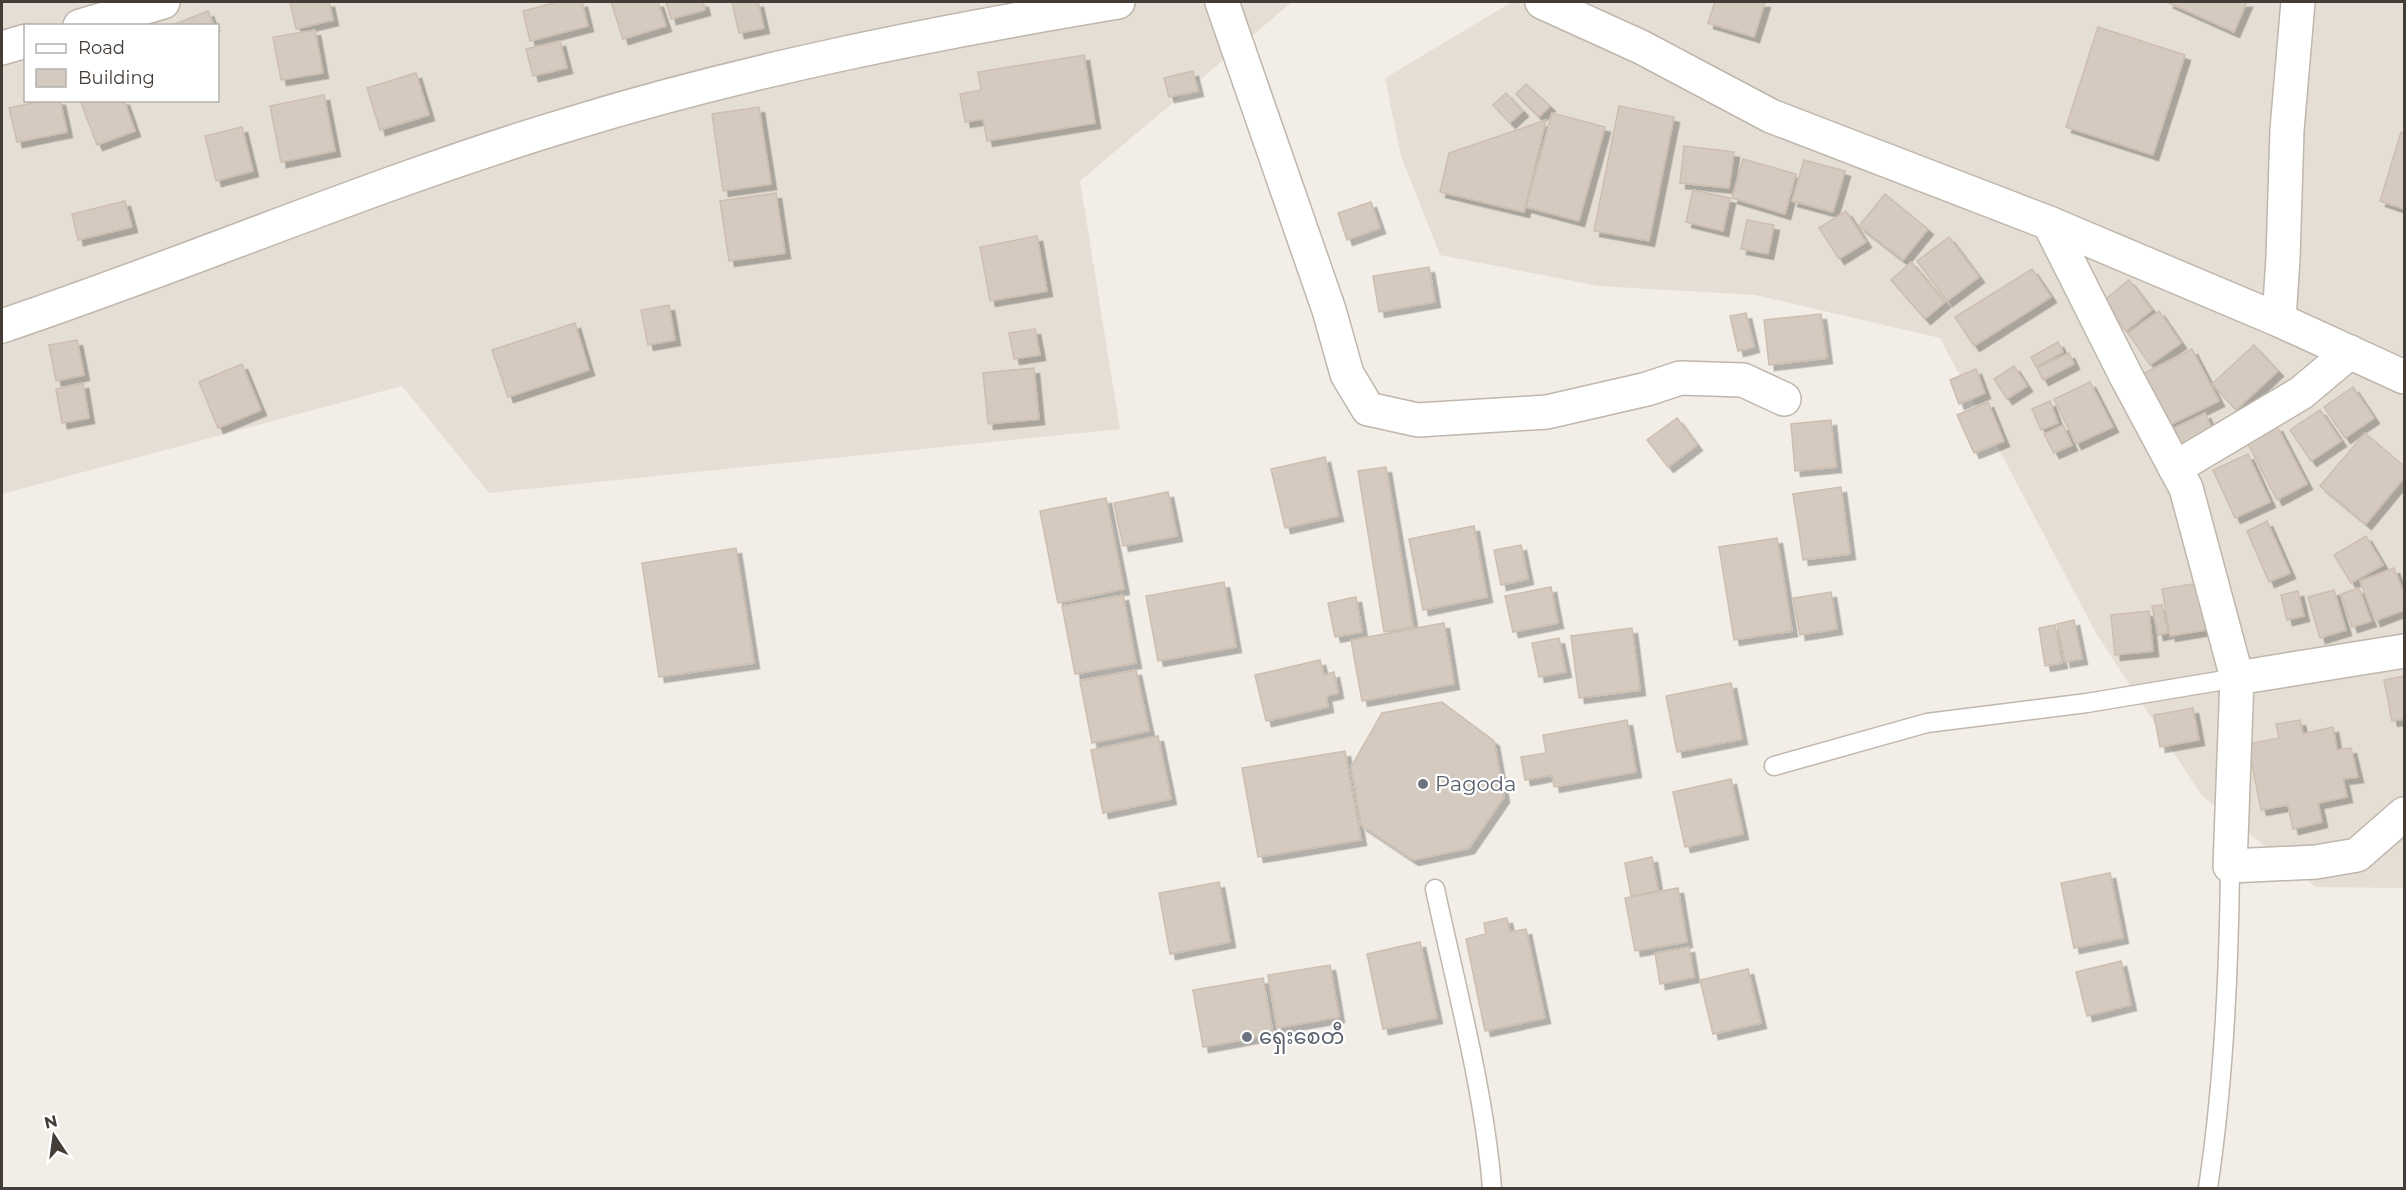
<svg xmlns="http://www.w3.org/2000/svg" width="2406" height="1190" viewBox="0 0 2406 1190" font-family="Montserrat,'Noto Sans Myanmar',sans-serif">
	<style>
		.residential { fill: #e5ded4; fill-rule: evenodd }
		.building { fill: #d5cabf; stroke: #cdbeb0; stroke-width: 1.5; filter: url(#shadow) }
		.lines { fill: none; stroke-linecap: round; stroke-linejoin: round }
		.service-casing { stroke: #bfb6ac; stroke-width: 21 }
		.minor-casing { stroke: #bfb6ac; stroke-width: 36 }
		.service { stroke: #fff; stroke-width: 18 }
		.minor { stroke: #fff; stroke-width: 33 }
		.worship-dot { fill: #6b7280; stroke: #fff; stroke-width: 2 }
		.labels { text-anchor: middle; stroke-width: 4.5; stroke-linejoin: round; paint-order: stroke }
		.worship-label { font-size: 21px; fill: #5b616d; stroke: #fff; text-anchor: start }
	</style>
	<defs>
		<filter id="shadow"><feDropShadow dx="5.5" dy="5.5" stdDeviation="0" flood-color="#0004"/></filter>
	</defs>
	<rect width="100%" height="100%" fill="#f2ede6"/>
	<!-- residential -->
	<g class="residential">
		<path d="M2,2H1292L1080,181L1120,429L489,493L402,386L2,494ZM26,26H218V100H26Z"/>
		<polygon points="1512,2 2404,2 2404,888 2316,887 2202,796 2096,633 1940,338 1755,295 1599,286 1440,255 1401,156 1385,78"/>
	</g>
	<!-- building -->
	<g class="building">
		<polygon points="290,2 329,2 333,20 296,29"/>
		<polygon points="558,2 582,2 588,26 530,41 523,11"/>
		<polygon points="611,2 658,2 666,26 623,39"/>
		<polygon points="666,2 703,2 705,10 671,19"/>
		<polygon points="732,2 758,2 764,28 739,33"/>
		<polygon points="1715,2 1765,2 1754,37 1708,23"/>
		<polygon points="2167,2 2247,2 2234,32"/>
		<polygon points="208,11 214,26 170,26"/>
		<polygon points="2098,27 2185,55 2153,155 2066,127"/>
		<polygon points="315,30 323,73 281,80 273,37"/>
		<polygon points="560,41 567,68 533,76 526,49"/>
		<polygon points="1084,55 1095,123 987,141 983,119 965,122 960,94 981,90 978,72"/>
		<polygon points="1193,71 1198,91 1169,97 1164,78"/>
		<polygon points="416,73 429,115 380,130 367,88"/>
		<polygon points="1526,84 1550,106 1539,117 1516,94"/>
		<polygon points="1506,93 1523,111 1510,123 1493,105"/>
		<polygon points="324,95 335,151 281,162 270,106"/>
		<polygon points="46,100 60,100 67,132 17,142 9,108"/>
		<polygon points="80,100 124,100 135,131 97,145"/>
		<polygon points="1619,106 1674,117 1649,241 1594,231"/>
		<polygon points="759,107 771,184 723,191 712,114"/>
		<polygon points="1552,113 1605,127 1579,221 1526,207"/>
		<polygon points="1546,120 1524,212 1440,192 1449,153"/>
		<polygon points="242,127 253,171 216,181 205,136"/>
		<polygon points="2401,132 2404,133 2404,209 2380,201"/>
		<polygon points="1684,146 1734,152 1729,188 1680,183"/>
		<polygon points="1743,159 1796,174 1785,214 1732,198"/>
		<polygon points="1804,160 1845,171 1833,212 1792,201"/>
		<polygon points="1693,190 1730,198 1723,231 1686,222"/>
		<polygon points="776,193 785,253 729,261 720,201"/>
		<polygon points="1885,194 1928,229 1903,260 1859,226"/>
		<polygon points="125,201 132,227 78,240 72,214"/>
		<polygon points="1371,202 1380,228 1347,240 1338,213"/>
		<polygon points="1846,211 1866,242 1839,259 1819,228"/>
		<polygon points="1747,220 1774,225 1768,254 1741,249"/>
		<polygon points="1037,236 1047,291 990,301 980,247"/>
		<polygon points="1949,237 1979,277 1947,301 1917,261"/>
		<polygon points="1911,262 1945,302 1925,319 1891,280"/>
		<polygon points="1429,267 1435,302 1379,312 1373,276"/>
		<polygon points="2032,269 2051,297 1974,346 1955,317"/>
		<polygon points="2129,280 2152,310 2126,331 2102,302"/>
		<polygon points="669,305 675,340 648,345 641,310"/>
		<polygon points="2159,311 2181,343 2150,365 2128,333"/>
		<polygon points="1746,313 1754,347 1738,351 1730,316"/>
		<polygon points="1821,314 1827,358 1769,365 1764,320"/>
		<polygon points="575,323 589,370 508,397 492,350"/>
		<polygon points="1035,329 1040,355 1014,359 1009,333"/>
		<polygon points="77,340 84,375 56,381 49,345"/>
		<polygon points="2058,342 2063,352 2036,367 2031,357"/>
		<polygon points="2254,345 2278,371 2236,410 2212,384"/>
		<polygon points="2192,349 2219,401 2170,425 2144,373"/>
		<polygon points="2069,353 2074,364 2043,380 2037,368"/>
		<polygon points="242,364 261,410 218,428 199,382"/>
		<polygon points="2014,366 2027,386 2007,399 1994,379"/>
		<polygon points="1034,368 1039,419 988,424 983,373"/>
		<polygon points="1976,369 1985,393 1959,404 1950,380"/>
		<polygon points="2090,382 2113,427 2076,444 2054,399"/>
		<polygon points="83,383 89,418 62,423 56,389"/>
		<polygon points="2353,387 2374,418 2345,438 2324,407"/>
		<polygon points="2050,401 2058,423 2041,430 2032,409"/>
		<polygon points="1988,402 2004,441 1974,453 1957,415"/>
		<polygon points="2320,410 2341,441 2311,461 2290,430"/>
		<polygon points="2205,413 2216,438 2185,453 2174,428"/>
		<polygon points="1677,418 1697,445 1668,467 1647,440"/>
		<polygon points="1831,420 1836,467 1795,471 1791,424"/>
		<polygon points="2063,425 2072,445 2054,453 2044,434"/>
		<polygon points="2277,426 2307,484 2277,500 2247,442"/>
		<polygon points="2365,433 2404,466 2404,478 2366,524 2320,486"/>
		<polygon points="2248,454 2270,502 2235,518 2213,470"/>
		<polygon points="1325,457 1338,516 1285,528 1271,469"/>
		<polygon points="1386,467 1413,627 1384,632 1358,471"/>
		<polygon points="1841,487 1850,554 1803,560 1793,494"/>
		<polygon points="1168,492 1177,536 1123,546 1114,503"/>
		<polygon points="1106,498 1124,589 1058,603 1040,511"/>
		<polygon points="2267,521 2290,573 2269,582 2247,531"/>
		<polygon points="1474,526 1487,597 1423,610 1409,539"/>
		<polygon points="2366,536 2383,565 2351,583 2334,555"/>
		<polygon points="1777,538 1792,631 1734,640 1719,547"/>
		<polygon points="1521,545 1528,579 1501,585 1494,550"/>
		<polygon points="736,548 754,663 659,677 642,563"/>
		<polygon points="2394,568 2404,594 2404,610 2375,621 2360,581"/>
		<polygon points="1224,582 1236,647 1158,661 1146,596"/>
		<polygon points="2198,583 2206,630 2170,636 2162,589"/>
		<polygon points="1551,587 1558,623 1513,632 1505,596"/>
		<polygon points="2359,588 2371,621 2352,627 2341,594"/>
		<polygon points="2334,590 2346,630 2320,638 2308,597"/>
		<polygon points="2298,591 2304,616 2287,620 2281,595"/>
		<polygon points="1831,592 1837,629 1800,635 1793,598"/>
		<polygon points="1123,595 1136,663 1075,674 1062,606"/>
		<polygon points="1356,597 1362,632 1335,637 1328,603"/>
		<polygon points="2162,605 2168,633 2158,635 2152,606"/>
		<polygon points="2149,611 2153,651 2115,655 2111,615"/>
		<polygon points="2074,620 2082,659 2065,662 2057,624"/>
		<polygon points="1444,623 1454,684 1362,701 1351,640"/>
		<polygon points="2055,625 2062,663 2045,666 2039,628"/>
		<polygon points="1632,628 1640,690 1579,698 1571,636"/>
		<polygon points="1559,638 1566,672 1539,677 1532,643"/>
		<polygon points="1320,660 1324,675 1334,672 1338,693 1326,696 1328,707 1266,721 1255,675"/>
		<polygon points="1136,670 1149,731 1092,743 1080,681"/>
		<polygon points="2404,676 2404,719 2392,721 2384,680"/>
		<polygon points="1731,683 1742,739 1677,752 1666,696"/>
		<polygon points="1442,702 1494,741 1504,797 1469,848 1413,860 1361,825 1351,767 1382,713"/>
		<polygon points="2193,708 2199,740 2160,747 2154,715"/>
		<polygon points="1627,720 1636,772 1554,787 1552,775 1525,780 1521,757 1546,753 1543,735"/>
		<polygon points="2300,720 2303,734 2333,727 2337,750 2351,748 2358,777 2343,779 2347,797 2318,803 2322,822 2293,829 2288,805 2261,810 2248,744 2279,738 2276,724"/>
		<polygon points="1158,736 1171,799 1103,813 1091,750"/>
		<polygon points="1345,751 1361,840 1258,857 1242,768"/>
		<polygon points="1731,779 1743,834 1685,847 1673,792"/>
		<polygon points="1652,857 1658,891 1631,896 1625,863"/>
		<polygon points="2110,873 2123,938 2074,948 2061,883"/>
		<polygon points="1219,882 1230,942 1170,954 1159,893"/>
		<polygon points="1678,888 1687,942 1635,951 1625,898"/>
		<polygon points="1507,918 1510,932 1526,929 1545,1018 1485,1031 1466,939 1486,934 1484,923"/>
		<polygon points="1420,942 1437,1018 1383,1029 1367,954"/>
		<polygon points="1689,947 1694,977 1660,984 1655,953"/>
		<polygon points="2121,961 2131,1005 2087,1016 2076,972"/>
		<polygon points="1330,965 1339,1017 1277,1028 1268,975"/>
		<polygon points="1748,969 1761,1023 1713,1034 1700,980"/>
		<polygon points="1263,978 1273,1034 1203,1047 1193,990"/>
	</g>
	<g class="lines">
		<!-- service casing -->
		<g class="service-casing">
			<g id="service">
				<polyline points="1774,766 1927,723 2087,703 2237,678"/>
				<path d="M1435,889C1456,987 1484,1089 1492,1188"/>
				<path d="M2208,1188C2224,1082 2229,974 2230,866"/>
			</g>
		</g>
		<!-- minor casing -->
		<g class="minor-casing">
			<g id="minor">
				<polyline points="1222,2 1329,310 1347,374 1368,409 1418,420 1547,412 1647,389 1680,378 1743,380 1784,399"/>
				<polyline points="1542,2 1641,47 1771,116 2049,223 2279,320 2404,377"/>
				<polyline points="80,26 163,2"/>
				<polyline points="2,48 26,41"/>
				<polyline points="2049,223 2126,376 2186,488 2237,678"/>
				<polyline points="2279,320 2283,258 2287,130 2298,2"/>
				<path d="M2,326C192,262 377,182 570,124C749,69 933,33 1118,2"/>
				<polyline points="2175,468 2301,393 2350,352"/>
				<polyline points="2404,651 2237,678 2230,866 2316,862 2357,855 2404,814"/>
			</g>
		</g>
		<!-- service -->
		<use href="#service" class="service"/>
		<!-- minor -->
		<use href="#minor" class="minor"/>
	</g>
	<!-- markers -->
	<g class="worship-dot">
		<circle cx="1423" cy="784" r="6"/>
		<circle cx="1247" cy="1037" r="6"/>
	</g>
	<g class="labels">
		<!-- worship labels -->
		<g class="worship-label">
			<text x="1435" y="791">Pagoda</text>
			<text x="1259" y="1044">ရှေးစေတီ</text>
		</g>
	</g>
	<!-- border -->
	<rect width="2406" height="1190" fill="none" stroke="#443c36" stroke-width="6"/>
	<!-- legend -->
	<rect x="24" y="24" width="195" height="78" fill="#ffffff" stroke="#b4b1af" stroke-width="1.5"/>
	<rect x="36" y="44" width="30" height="9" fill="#ffffff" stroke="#b4b1af" stroke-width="1.5"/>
	<text x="78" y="54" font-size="18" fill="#443c36">Road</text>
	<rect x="36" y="69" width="30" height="18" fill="#d5cabf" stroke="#b4b1af" stroke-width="1.5"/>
	<text x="78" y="84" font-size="18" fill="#443c36">Building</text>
	<!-- north arrow -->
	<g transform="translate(54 1136) rotate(347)" stroke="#ffffff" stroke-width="4.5" paint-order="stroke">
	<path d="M0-4.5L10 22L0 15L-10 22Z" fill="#443c36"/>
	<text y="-9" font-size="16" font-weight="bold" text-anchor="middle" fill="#443c36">N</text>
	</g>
</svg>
